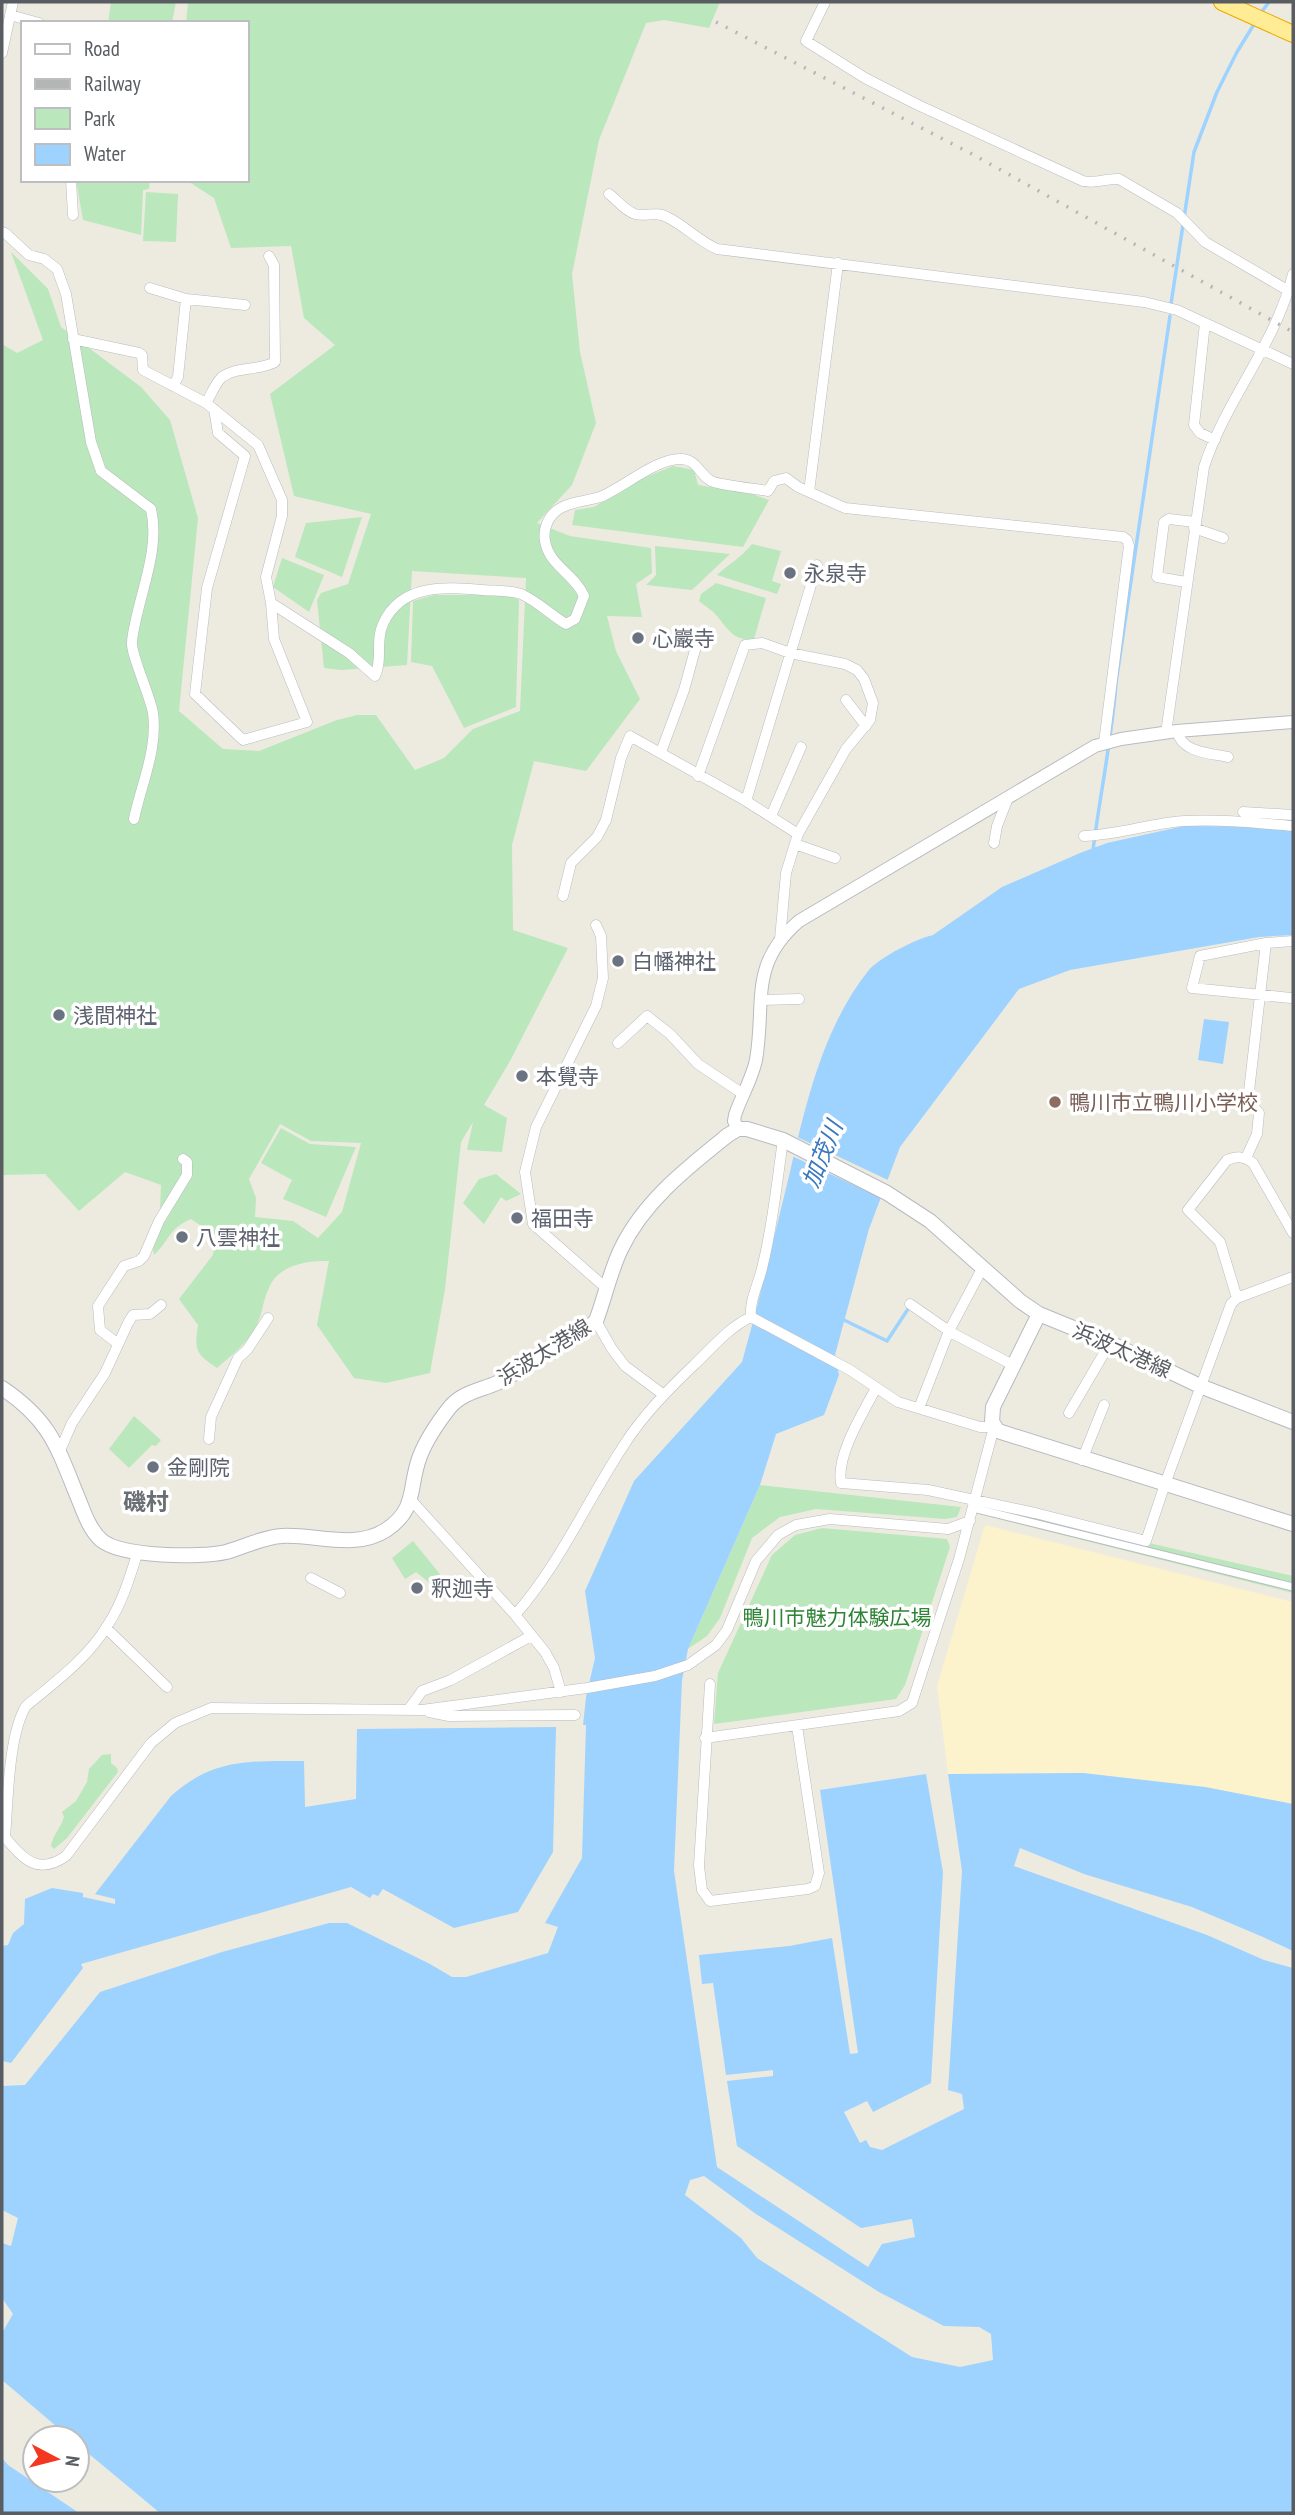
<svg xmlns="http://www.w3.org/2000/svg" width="1295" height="2515" viewBox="0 0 1295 2515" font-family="'PT Sans Narrow','Noto Sans JP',sans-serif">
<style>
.green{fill:#bae7bc;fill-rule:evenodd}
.sand{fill:#fcf2cc}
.water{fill:#9ed2ff}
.pier{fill:#edebe0}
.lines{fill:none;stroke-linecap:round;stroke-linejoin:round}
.stream{stroke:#9ed2ff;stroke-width:3.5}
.pedestrian-casing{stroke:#b8bbc0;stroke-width:9}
.minor-casing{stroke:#b8bbc0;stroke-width:11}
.tertiary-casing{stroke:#b8bbc0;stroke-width:14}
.secondary-casing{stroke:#b6bac0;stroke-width:16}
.trunk-casing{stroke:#edaa00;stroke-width:18}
.pedestrian{stroke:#fff;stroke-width:7}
.minor{stroke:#fff;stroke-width:10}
.tertiary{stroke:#fff;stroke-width:12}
.secondary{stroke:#fff;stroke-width:14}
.trunk{stroke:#ffec94;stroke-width:16}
.rail{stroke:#b4b5b5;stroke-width:3.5;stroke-dasharray:2 9;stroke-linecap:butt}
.worship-dot{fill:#6b7280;stroke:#fff;stroke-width:2.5}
.education-dot{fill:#8d6e63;stroke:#fff;stroke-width:2.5}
.labels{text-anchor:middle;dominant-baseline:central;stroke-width:7;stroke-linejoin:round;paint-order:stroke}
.worship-label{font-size:21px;fill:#5b616d;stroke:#fff;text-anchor:start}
.education-label{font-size:21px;fill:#785e54;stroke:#fff;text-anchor:start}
.street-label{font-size:21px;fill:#595d62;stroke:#fff}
.park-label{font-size:21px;fill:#2e8435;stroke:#fff}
.water-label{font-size:23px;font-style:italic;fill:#3877c0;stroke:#fff}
.neighbourhood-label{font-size:23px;font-weight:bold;fill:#6a6f74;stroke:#fff}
</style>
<rect width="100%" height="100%" fill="#edebe0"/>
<!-- green -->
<path class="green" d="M111 2H176L172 23H108Z
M188 2H720L709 28 664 20 646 23 599 140 572 274 580 352 596 423 572 485 537 523 570 536 651 548 652 573 636 584 642 617 607 616 616 651 640 699 586 771 534 761 512 845 513 930 568 948 510 1061 484 1105 507 1118 502 1152 467 1150 473 1122 461 1142 445 1289 430 1373 386 1383 354 1378 317 1325 329 1261C307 1260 278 1265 269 1288 263 1299 263 1313 257 1324 248 1343 232 1355 217 1368 196 1354 194 1350 198 1325L179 1299 213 1255 216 1236 191 1219C169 1228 170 1240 154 1255L153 1248 159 1234 161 1185 125 1172 79 1211 45 1174 2 1175V344L17 353 43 340 11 252 48 289 61 327 141 387 170 420 198 518 179 711 223 749 259 751 337 720 357 715H376L415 770 444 758 473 729 520 711 526 578 412 571 407 665 341 670 324 668 317 600 321 593 348 584 371 514 294 496 270 394 335 345 304 318 291 246 231 248 214 198 186 180H247V23H186ZM280 1124 311 1141 361 1143 342 1212 318 1238 293 1221 255 1217 256 1198 249 1179Z
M76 180H150L149 189 143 190 141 235 83 220Z
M146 192 178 194 176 242 143 241Z
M673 466 694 470 698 485 752 494 769 500 743 547 572 525 575 510 594 507 641 479Z
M362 517 342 577 295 557 306 523Z
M752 544 781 551 772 581 781 584 777 594 717 575C729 564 742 557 752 544Z
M655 546 730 554 692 590 646 585 656 575Z
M282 558 324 575 309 612 273 587Z
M716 583 766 598 754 639C733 641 729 630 717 616 712 610 705 606 699 601L701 594Z
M434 595H508L519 600 516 707 464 728 432 666 411 662 413 601Z
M281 1128 310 1144 356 1147 326 1217 283 1199 292 1180 261 1163Z
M496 1174 521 1194 506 1201 501 1197 484 1224 463 1203 479 1179Z
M134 1416 161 1440 156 1446 152 1445 129 1468 109 1449Z
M760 1485 961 1507 957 1517 945 1519 816 1509 780 1517 752 1538 720 1618 707 1636 688 1649Z
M983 1505 1293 1576V1593L979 1514Z
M822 1528 947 1539 950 1547 905 1685 896 1699 714 1724 718 1673 772 1555 795 1535Z
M413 1541 444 1579 439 1587 431 1584 416 1572 405 1579 392 1558Z
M111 1754V1763L117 1768 118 1772 67 1838 54 1849 51 1846C53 1834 61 1828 64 1817L62 1812 76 1801 87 1782 89 1769 102 1755Z"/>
<!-- sand -->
<path class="sand" d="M985 1525 1293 1602V1804L1205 1787 1083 1773 948 1774 937 1686Z"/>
<!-- water -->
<path class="water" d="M1184 826 1293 827V935L1259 937 1070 970 1019 989 900 1147 869 1229 835 1355 839 1375 824 1415 776 1434 760 1485 688 1649 682 1680 674 1871 717 2167 868 2267 882 2244 915 2237 912 2219 861 2228 737 2146 727 2081 773 2076V2070L726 2075 713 1983 702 1984 699 1955 789 1946 832 1938 850 2054 858 2053 820 1790 926 1774 943 1872 931 2083 873 2112 867 2101 844 2112 860 2143 866 2140 870 2147 882 2150 964 2109 962 2094 948 2090 962 1871 948 1774 1083 1773 1205 1787 1293 1804V2513H160L77 2444V2438H70L2 2380V2333L13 2314 2 2298V2243L11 2246 18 2218 2 2210V2086L25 2085 100 1992 222 1952 329 1923H347L430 1964 452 1977H466L548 1953 558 1927 545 1923 582 1858 586 1725H583L586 1697 595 1658 585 1591 634 1481 742 1362 757 1307C768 1262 779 1217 790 1172 806 1103 823 1028 868 971 880 957 916 939 933 935L1002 887 1080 853 1107 843Z
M1204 1019 1229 1022 1223 1064 1198 1060Z
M556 1727 553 1852 518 1912 454 1928 383 1889 378 1896 373 1894 370 1898 351 1887 81 1964 83 1968 11 2063 2 2061V1946L8 1945 13 1933 24 1924 25 1899 52 1888 83 1893V1897L115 1904V1899L95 1894 171 1796C213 1758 251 1761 304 1761L305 1807 356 1799 357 1729Z
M2 2458 8 2465 79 2513H2Z"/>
<!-- pier -->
<path class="pier" d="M795 1136 890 1181 881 1198 790 1155Z
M1020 1848 1084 1874 1192 1907 1263 1937 1293 1951V1968L1264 1960 1207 1935 1014 1866Z
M704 2176 756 2214 879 2292 944 2326 979 2327 991 2334 993 2360 960 2367 912 2357 757 2258 741 2238 685 2195 690 2180Z"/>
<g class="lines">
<!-- stream -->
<path class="stream" d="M1260 14 1269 2
M1171 304 1194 152 1217 92 1237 52 1256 21
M1093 850C1100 794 1112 739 1116 683L1170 316
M844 1320 887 1341 908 1309"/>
<defs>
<path id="pedestrian" d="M973 1508 1293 1587"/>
<path id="minor" d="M825 2 806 41 865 78 918 105 1083 181C1096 184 1107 178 1119 179L1177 213 1205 242 1289 291
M10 15 39 23
M2 53 13 2
M71 180 73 215
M609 194C617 200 625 211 635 214 646 217 656 211 667 217 685 226 699 241 717 249L1144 302 1177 310 1293 364
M2 232 5 233 29 255 44 259 57 269 66 294 91 442 101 471 151 509C161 552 137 598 132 641 130 653 150 695 153 713 158 749 141 785 134 819
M150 288 186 299
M1205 323 1194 425 1200 433 1215 440
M73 339 139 353 142 355 143 370 206 403 258 445 282 500V516L266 577 271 603 349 653 375 676C383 659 375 641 383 624 401 583 446 587 483 590 494 591 510 590 521 594 537 601 551 615 566 624L575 619 584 596C575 574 549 566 545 541 543 531 547 519 555 512 566 502 587 501 600 497 621 489 658 457 682 459 697 460 699 474 711 481 719 485 757 489 768 491L774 481 786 478 798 487 845 508 1123 537 1127 540 1129 546 1104 743
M173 386 178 377 186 299 245 305
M206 403C211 395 215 384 221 378 235 366 260 371 275 362L274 265 269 256
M214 409 218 433 245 456 207 588 195 694 243 740 307 722 274 639 271 603
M809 492 838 263
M1194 528 1223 538
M1186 582 1157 577 1164 522 1169 519 1195 522
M846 700 866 726
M1177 731C1182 753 1209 753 1228 757
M1166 733 1204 467C1226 399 1275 346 1293 274
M661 752 684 690 695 650
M698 776 745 645 762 643 790 653 845 664 857 670 864 679 873 703 870 720 846 749 798 834 786 873 780 939
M746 801 817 565
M1243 812 1293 815
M771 816 801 747
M1084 836C1118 835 1151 823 1185 821 1221 819 1258 823 1293 826
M994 843 997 826 1008 798
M795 844 835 858
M563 896 571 863 597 837 606 820 621 758 630 736 746 801 798 834
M596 925 601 936 603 978 596 1006 536 1127 525 1172 533 1224 606 1288
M1291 998 1192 988 1200 956 1266 943 1293 941
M761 1000 799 999
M618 1043 647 1016 670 1034 698 1064 743 1094
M1246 1158 1257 1134 1259 1113 1248 1100 1266 943
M1237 1298 1220 1242 1188 1210 1227 1160C1237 1156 1244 1156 1253 1163L1293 1233
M910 1304 952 1333 1013 1365
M751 1317C749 1300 760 1281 763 1264 773 1224 777 1181 783 1140
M596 1321 612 1349 625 1366 664 1395
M117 1343 100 1330 98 1306 124 1266 139 1261 144 1256 159 1221 187 1175V1162L183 1159
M876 1388C863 1413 836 1455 841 1483L928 1490 1035 1513 1146 1541 1165 1484 1231 1304 1237 1298 1293 1277
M919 1408 949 1331 983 1267
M1069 1413 1110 1343
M209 1439 211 1417 238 1358 247 1350 268 1318
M59 1453 72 1423 105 1373 128 1323 133 1315 150 1314 161 1305
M1082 1460 1104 1405
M411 1500 516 1616 545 1652 554 1668 561 1692
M311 1578 340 1593
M515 1615C560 1564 587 1501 624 1445 643 1415 669 1389 694 1365 712 1348 729 1327 751 1317L850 1370 898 1402 980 1427H994L959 1559 912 1703 899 1711 705 1738
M106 1628 167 1687
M710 1684 699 1866 702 1890 710 1901 808 1889 815 1886 819 1873 797 1726
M409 1709 422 1691 451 1680 531 1636
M429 1712 449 1716 575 1715
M2 1834C22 1857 36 1877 66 1856L151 1743 175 1723 211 1708 422 1710 587 1688 655 1676 688 1665 716 1645 727 1630 756 1561 778 1535 796 1525 830 1519 948 1529 970 1521
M5 1838C8 1802 8 1736 26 1706 54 1683 88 1658 107 1626 122 1604 130 1577 138 1551"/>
<path id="tertiary" d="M738 1129 734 1121 735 1115C741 1097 752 1079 756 1060 766 1002 748 965 799 921L1095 746 1121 739 1177 731 1293 722"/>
<path id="secondary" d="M1039 1314 993 1407 992 1422 998 1431 1293 1524
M2 1388C48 1419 56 1443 76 1493 83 1509 88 1528 101 1540 121 1557 201 1558 226 1552 244 1547 263 1537 282 1536 316 1534 355 1550 386 1530 418 1509 408 1487 420 1456 427 1438 439 1421 450 1407 463 1392 481 1390 497 1383 515 1375 530 1361 546 1351 562 1340 581 1334 596 1321 605 1297 610 1272 621 1249 644 1201 687 1168 728 1135L738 1129H747L783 1140 887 1193 930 1221 1020 1301 1039 1314 1110 1343 1200 1386 1293 1422"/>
<path id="trunk" d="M1222 2 1293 34"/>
</defs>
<!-- pedestrian casing -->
<use href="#pedestrian" class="pedestrian-casing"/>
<!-- minor casing -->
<use href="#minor" class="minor-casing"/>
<!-- tertiary casing -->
<use href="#tertiary" class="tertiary-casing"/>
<!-- secondary casing -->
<use href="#secondary" class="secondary-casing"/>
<!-- trunk casing -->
<use href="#trunk" class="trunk-casing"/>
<!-- pedestrian -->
<use href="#pedestrian" class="pedestrian"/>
<!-- minor -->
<use href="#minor" class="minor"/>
<!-- tertiary -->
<use href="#tertiary" class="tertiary"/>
<!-- secondary -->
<use href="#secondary" class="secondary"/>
<!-- trunk -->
<use href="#trunk" class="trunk"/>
<!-- rail -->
<path class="rail" d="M716 22 972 154 1293 332"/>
</g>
<!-- markers -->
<g class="worship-dot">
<circle cx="790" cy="573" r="7"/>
<circle cx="638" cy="638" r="7"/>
<circle cx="618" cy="961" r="7"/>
<circle cx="59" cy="1015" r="7"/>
<circle cx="522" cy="1076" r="7"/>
<circle cx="517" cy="1218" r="7"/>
<circle cx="182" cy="1237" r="7"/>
<circle cx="153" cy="1467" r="7"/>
<circle cx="417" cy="1588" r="7"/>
</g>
<circle class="education-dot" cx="1055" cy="1102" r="7"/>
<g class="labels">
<!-- worship labels -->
<g class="worship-label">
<text x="804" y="573">永泉寺</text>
<text x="652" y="638">心巖寺</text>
<text x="632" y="961">白幡神社</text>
<text x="73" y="1015">浅間神社</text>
<text x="536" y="1076">本覺寺</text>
<text x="531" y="1218">福田寺</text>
<text x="196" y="1237">八雲神社</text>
<text x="167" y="1467">金剛院</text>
<text x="431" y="1588">釈迦寺</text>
</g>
<!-- education labels -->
<g class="education-label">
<text x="1069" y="1102">鴨川市立鴨川小学校</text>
</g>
<!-- street labels -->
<g class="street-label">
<text transform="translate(1122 1350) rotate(24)">浜波太港線</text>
<text transform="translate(544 1352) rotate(-32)">浜波太港線</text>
</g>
<!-- park labels -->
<g class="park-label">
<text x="837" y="1617">鴨川市魅力体験広場</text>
</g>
<!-- water labels -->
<g class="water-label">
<text transform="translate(822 1154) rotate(-68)">加茂川</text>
</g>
<!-- neighbourhood labels -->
<g class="neighbourhood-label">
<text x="146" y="1501">磯村</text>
</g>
</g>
<!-- border -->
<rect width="1295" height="2515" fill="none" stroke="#595d62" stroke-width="7"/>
<!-- legend -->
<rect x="21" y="21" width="228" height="161" fill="#ffffff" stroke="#bdbec0" stroke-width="2"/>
<rect x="35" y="44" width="35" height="10" fill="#ffffff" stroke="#bdbec0" stroke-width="2"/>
<text x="84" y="56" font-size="21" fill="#595d62">Road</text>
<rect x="35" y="79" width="35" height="10" fill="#b4b5b5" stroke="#bdbec0" stroke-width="2"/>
<text x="84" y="91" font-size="21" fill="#595d62">Railway</text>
<rect x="35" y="108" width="35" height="21" fill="#bae7bc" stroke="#bdbec0" stroke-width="2"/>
<text x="84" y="126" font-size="21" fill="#595d62">Park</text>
<rect x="35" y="144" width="35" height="21" fill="#9ed2ff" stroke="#bdbec0" stroke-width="2"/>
<text x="84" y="161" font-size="21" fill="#595d62">Water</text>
<!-- north arrow -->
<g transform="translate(56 2459) rotate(97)"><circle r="33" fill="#ffffff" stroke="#bdbec0" stroke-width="2"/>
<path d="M0-5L12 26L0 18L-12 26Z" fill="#f43720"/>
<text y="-10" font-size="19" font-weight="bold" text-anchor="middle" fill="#595d62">N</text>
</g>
</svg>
